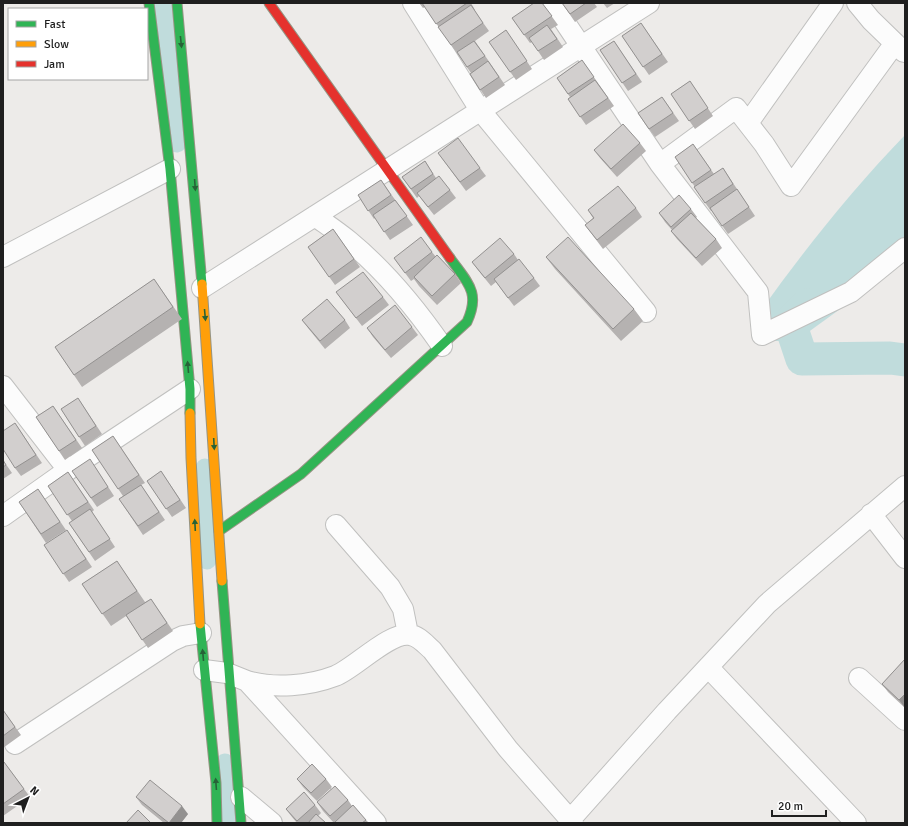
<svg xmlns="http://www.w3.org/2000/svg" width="908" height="826" viewBox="0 0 908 826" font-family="Signika,sans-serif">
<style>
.water{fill:#c0dcdc}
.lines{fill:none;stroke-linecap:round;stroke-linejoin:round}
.canal{stroke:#c0dcdc;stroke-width:19}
.river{stroke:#c0dcdc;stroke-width:33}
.street-casing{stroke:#c0c0bf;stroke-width:22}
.fast-casing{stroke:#969483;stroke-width:11}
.slow-casing{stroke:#969483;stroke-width:11}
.jam-casing{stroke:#969483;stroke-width:11}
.street{stroke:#fcfcfc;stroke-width:20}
.fast{stroke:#30b455;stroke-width:9}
.slow{stroke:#ff9f0a;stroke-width:9}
.jam{stroke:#e5322d;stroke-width:9}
.wall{fill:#b5b2b1}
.shaded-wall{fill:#939190}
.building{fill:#d2cfce;stroke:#939190}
.oneway{fill:#276237}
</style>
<rect width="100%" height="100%" fill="#edebe9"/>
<!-- water -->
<path class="water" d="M905 135V262L796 341H770L750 326C797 259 848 194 905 135Z"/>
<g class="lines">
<!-- canal -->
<path class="canal" d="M162 3 177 143
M205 468 207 560
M225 763 230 823"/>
<!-- river -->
<path class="river" d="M808 305 790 323 802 359 890 358 905 360"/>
<defs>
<path id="street" d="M413 3 480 110 646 312
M552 3 660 164 758 292 762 335 851 292 905 248
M857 3 871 20 904 52
M748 123 833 3
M660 164 736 108 764 144 791 186 895 43
M315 216C326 224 338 232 349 241 383 269 417 310 442 346
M3 257 170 169
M202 288 649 3
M3 386 68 470
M871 514 905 558
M3 516 68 470 190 389
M336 525 390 587 403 609 408 634
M708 667 856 823
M204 670 227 673 247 681 376 823
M859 678 905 720
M247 681C274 689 309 686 335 676 354 669 390 631 410 635 419 636 425 644 432 650L508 749 573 823
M15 744 172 641 183 636 201 633
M241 797 272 823
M570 820 667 711 767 604 905 486"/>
<path id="fast" d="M149 3 170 169 190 389V413
M177 3 202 284
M219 531 301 474 467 322C481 292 467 282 450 258
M222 581 241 823
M200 624 216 783 217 823"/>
<path id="slow" d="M202 284 222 581
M190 413 191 458 200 624"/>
<path id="jam" d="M269 3 450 258"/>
</defs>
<!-- street casing -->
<use href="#street" class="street-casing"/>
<!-- fast casing -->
<use href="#fast" class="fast-casing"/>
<!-- slow casing -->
<use href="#slow" class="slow-casing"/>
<!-- jam casing -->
<use href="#jam" class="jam-casing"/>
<!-- street -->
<use href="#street" class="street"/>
<!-- fast -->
<use href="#fast" class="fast"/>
<!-- slow -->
<use href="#slow" class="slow"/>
<!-- jam -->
<use href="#jam" class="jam"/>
</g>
<!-- wall -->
<path class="wall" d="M419 3H471L475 10H474L489 31 475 41 505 85 486 98 470 74 471 73 457 53 451 45 425 7 423 8Z
M542 3 558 25 551 29 563 47 544 60 532 42 530 43 512 18Z
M562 3H594L597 7 575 22Z
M603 3H615L607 8Z
M641 23 668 62 649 75 622 36Z
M506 30 532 69 516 80 489 42Z
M614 41 642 82 628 91 600 50Z
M582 60 614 106 586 125 568 99 570 97 557 78Z
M690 81 713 116 695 129 671 94Z
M662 97 679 121 655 137 638 113Z
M640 143 646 151 617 177 600 158 594 150Z
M693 144 714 174 723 168 755 216 728 234 712 211H711L694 187H695L675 157Z
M438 153 480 168 486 176 466 191Z
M425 161 436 178 450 190 456 198 434 215 419 196 417 198 402 177Z
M381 180 413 225 390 240 375 218 374 219 358 195Z
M636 208 642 217 603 249 585 225 593 218 588 210Z
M691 209 697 217 696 218 716 239 722 248 702 266 677 239 671 231 672 230 665 222 659 213Z
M333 229 360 267 335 285 308 247Z
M432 252 436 257 455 274 461 283 437 305 419 286 414 279 411 281 394 258Z
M514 254 518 260 534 278 540 286 514 306 496 282 491 286 478 270 472 262Z
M546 257 634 309 643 321 621 341 555 269Z
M154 279 182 319 82 387 55 347Z
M336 292 383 297 389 305 362 326Z
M302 320H345L350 328 325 349 308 328Z
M412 327 418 335 391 358 373 337 367 328Z
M78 398 102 434 85 446 61 409Z
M53 406 82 448 65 460 36 417Z
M15 423 42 463 21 476 15 468Z
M113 436 145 483 141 485 165 520 143 535 119 499 123 496 92 450Z
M3 460 12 473 3 479Z
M96 468 114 496 97 507 72 471Z
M161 471 186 508 172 517 147 481Z
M68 472 94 510 92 512 115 547 95 561 69 523 72 521 48 486Z
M38 489 66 530 46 543 19 502Z
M67 530 92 567 69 582 44 545Z
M117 561 145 602 151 599 173 631 148 648 126 616 111 626 82 584Z
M905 659V708L888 692 882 684Z
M3 710 21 735 3 748Z
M4 762 30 797 3 816V763Z
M297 779H326L332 787 317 801 303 787Z
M136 797 188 814 181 823H164L142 805Z
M348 800 352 806 369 823H334L323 811 317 802Z
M315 805 321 813 318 816 326 823H297L292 817 286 809Z"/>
<!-- shaded-wall -->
<path class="shaded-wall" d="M905 694V704L903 702 905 705V708L899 700Z
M182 806 188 814 181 823H169Z"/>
<!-- building -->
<path class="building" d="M422 3H467L436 24Z
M534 3H542L552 16 524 35 512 18Z
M562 3H586L570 14Z
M471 5 483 23 451 45 438 27Z
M641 23 662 54 643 67 622 36Z
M547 25 557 39 538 51 529 38Z
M506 30 527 61 510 72 489 42Z
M474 41 485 56 467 67 457 52Z
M614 41 636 74 622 83 600 50Z
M582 60 594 77 568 94 557 78Z
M488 61 499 77 480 90 470 74Z
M595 80 608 98 580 117 568 99Z
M690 81 708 108 689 121 671 94Z
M662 97 673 113 649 129 638 113Z
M623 124 640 143 611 169 594 150Z
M458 138 480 168 460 182 438 153Z
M693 144 711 170 692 183 675 157Z
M425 161 433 174 411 189 402 177Z
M723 168 733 184 705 203 694 187Z
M439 176 450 190 428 207 417 193Z
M381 180 391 195 368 211 358 195Z
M618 186 636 208 597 240 585 225 594 218 588 210Z
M737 189 749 207 722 226 710 208Z
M679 195 691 209 671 227 659 213Z
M395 200 407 216 384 232 373 215Z
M691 213 716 239 696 258 671 231Z
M333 229 354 259 329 277 308 247Z
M421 237 432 252 405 273 394 258Z
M568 237 634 309 613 329 546 257Z
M500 238 514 254 485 278 472 262Z
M437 255 455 274 432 296 414 277Z
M519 259 534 278 508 298 494 279Z
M363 272 383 297 356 318 336 292Z
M154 279 173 307 74 375 55 347Z
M327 299 345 320 320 341 302 320Z
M395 305 412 327 385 350 367 328Z
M78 398 96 426 79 437 61 409Z
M53 406 76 440 59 451 36 417Z
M15 423 36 455 15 468 3 449V431Z
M113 436 139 475 118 489 92 450Z
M90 459 108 487 91 498 72 471Z
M3 460 6 465 3 467Z
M161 471 180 500 166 509 147 481Z
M68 472 88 502 67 515 48 486Z
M141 485 159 512 138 526 119 499Z
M38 489 60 522 41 534 19 502Z
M90 509 110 539 89 552 69 523Z
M67 530 86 559 63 574 44 545Z
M117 561 137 591 102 614 82 584Z
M151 599 167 623 142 640 126 615Z
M905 659V694L899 700 882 684Z
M3 710 15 727 3 736Z
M4 762 24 789 3 804V763Z
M312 764 326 779 311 793 297 779Z
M150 780 182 806 169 823 136 797Z
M335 786 348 800 330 816 317 802Z
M304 792 315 805 297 821 286 809Z
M353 805 366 820 362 823H334Z
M138 810 151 823H126Z
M316 814 326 823H308Z"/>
<!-- one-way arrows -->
<defs><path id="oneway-solid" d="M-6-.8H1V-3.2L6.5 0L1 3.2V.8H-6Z"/></defs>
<g class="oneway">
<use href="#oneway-solid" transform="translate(181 42) rotate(84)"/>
<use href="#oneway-solid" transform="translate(195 185) rotate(86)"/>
<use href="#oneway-solid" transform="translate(205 315) rotate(85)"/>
<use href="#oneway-solid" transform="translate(188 367) rotate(-95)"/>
<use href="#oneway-solid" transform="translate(214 444) rotate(87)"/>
<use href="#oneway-solid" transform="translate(195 525) rotate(-93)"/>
<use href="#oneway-solid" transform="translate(203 655) rotate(-95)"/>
<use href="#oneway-solid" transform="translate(216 784) rotate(-94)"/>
</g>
<!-- border -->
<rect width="908" height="826" fill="none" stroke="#1f1f1f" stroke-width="8"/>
<!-- legend -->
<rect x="8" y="8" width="140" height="72" fill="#ffffff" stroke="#a5a5a5"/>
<rect x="16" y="21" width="20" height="6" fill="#30b455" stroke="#a5a5a5"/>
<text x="44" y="28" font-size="12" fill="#1f1f1f">Fast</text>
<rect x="16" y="41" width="20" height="6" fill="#ff9f0a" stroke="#a5a5a5"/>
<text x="44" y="48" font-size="12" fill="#1f1f1f">Slow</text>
<rect x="16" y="61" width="20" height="6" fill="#e5322d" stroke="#a5a5a5"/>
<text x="44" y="68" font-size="12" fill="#1f1f1f">Jam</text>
<!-- north arrow -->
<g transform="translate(28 798) rotate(42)" stroke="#ffffff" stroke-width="3" paint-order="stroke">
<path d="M0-3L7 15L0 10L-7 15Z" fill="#1f1f1f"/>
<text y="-6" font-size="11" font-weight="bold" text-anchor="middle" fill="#1f1f1f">N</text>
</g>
<!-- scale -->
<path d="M772 810v6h54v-6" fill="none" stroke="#1f1f1f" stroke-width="2"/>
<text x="778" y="810" font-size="12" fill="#1f1f1f" stroke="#ffffff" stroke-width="3" paint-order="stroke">20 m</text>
</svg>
